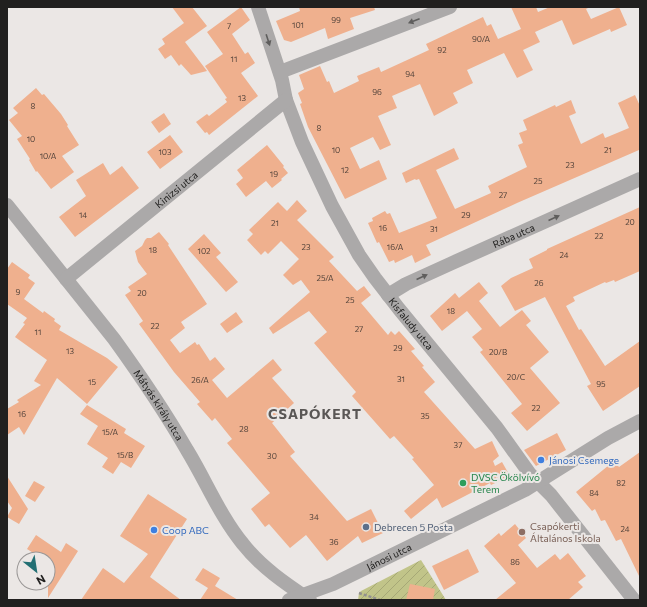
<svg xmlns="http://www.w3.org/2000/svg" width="647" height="607" viewBox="0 0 647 607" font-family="Commissioner,sans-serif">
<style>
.garden{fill:url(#garden-furrows)}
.building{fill:#efb08e}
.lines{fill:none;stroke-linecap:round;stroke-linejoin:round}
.path{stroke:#92908e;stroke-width:2.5;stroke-dasharray:3 2;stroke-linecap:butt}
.street{stroke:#aba9a9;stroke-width:14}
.oneway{fill:#5f5e5d}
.shop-dot{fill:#3f7fe0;stroke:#ebe7e5;stroke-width:1.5}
.leisure-dot{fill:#2e9e5b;stroke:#ebe7e5;stroke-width:1.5}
.service-dot{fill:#5c6f8a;stroke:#ebe7e5;stroke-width:1.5}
.education-dot{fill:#8d6e63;stroke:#ebe7e5;stroke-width:1.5}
.labels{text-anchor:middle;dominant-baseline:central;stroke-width:4;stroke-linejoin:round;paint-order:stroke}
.number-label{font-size:8px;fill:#54443b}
.street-label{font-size:10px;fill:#21201f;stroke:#ebe7e5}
.shop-label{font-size:10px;fill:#366cbe;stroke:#ebe7e5;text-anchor:start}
.leisure-label{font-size:10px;fill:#27864d;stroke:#ebe7e5;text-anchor:start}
.education-label{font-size:10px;fill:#785e54;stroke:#ebe7e5;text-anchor:start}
.service-label{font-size:10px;fill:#4e5e75;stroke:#ebe7e5;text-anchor:start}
.district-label{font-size:14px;font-weight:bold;letter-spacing:1px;fill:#5a5755;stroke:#ebe7e5}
</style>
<defs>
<pattern id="garden-furrows" width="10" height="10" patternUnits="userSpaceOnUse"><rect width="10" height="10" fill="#c1c489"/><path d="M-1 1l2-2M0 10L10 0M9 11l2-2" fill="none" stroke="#a6a876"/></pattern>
</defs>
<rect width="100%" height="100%" fill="#ebe7e5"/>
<!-- garden -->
<path class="garden" d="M421 560 446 600H358L359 593 361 591Z"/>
<!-- building -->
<path class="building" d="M172 7H192L207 26 185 42 207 71 191 75 181 64 179 66 171 55 165 59 158 49 165 44 162 39 184 23Z
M241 7 250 20 232 34 245 54 248 52 255 63 241 73 258 96 209 135 207 132 205 133 196 122 207 114 209 116 227 102 225 99 227 98 205 66 223 54 207 32Z
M299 7H374L375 10 350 18 354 29 328 39 325 28 291 42 284 40 276 21 300 11Z
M511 7H536L538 12 550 7H590L586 9 591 19 619 7 627 25 611 32 610 29 573 45 562 20 535 32 540 42 523 50 533 70 517 78 504 53 467 70 473 83 453 93 458 103 434 116 420 84 392 96 397 108 378 116 391 145 380 150 373 137 350 148 360 169 379 160 387 179 345 199 308 127 300 104 302 103 298 93 304 89 299 75 320 66 327 82 329 81 334 93 359 81 357 76 379 67 381 72 429 50 426 44 483 17 487 26 491 24 498 39 521 29Z
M36 88 42 95 44 94 61 114 68 125 67 126 79 145 62 156 74 172 51 189 37 171 36 172 29 160 30 159 17 139 22 136 9 120 18 113 13 108Z
M635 95 640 106V152L639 150 517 203 426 245 431 255 415 263 412 255 395 263 394 260 389 262 379 242 377 243 368 223 373 221 372 218 385 211 387 214 390 213 399 233 437 218 419 179 416 180 415 179 406 183 402 173 454 148 459 159 436 170 455 209 491 193 488 186 527 167 518 145 523 143 519 133 527 130 523 120 555 105 556 107 571 100 576 113 569 116 581 144 603 133 605 138 629 128 618 103Z
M164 113 171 124 159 133 151 122Z
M170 135 183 152 160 169 147 152Z
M267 145 284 166 283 167 288 173 281 179 282 180 272 188 266 181 246 197 236 184 243 178 237 170Z
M103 163 110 175 122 166 139 188 75 237 59 217 86 196 76 180Z
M297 200 307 211 297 220 334 257 329 261 357 291 364 286 371 295 361 303 388 335 391 331 395 335 399 331 415 349 411 351 424 366 422 367 435 382 424 392 475 449 492 441 499 456 493 461 495 466 502 462 510 476 491 485 490 483 442 508 437 498 411 519 404 511 434 485 412 459 414 458 394 436 390 439 352 396 356 392 314 343 327 332 309 311 273 334 269 328 310 292 301 280 293 285 283 275 299 259 281 241 268 254 265 251 261 255 247 240 253 234 249 230 278 202 287 211Z
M640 207V271L615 282 614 280 606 283 605 282 573 297 575 301 566 306 579 330 581 329 605 366 640 341V386L603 411 587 386 591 384 545 297 515 311 501 286 511 278 533 268 529 259 547 250V249Z
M159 232 169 244 168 245 207 304 181 322 185 328 170 340 180 353 195 342 197 345 199 344 210 361 215 357 225 369 212 380 227 398 273 359 282 370 272 378 294 403 272 423 295 452 290 456 347 521 371 509 383 533 362 543 358 536 327 561 306 535 290 548 269 524 265 527 251 509 270 493 227 443 232 439 215 418 212 421 197 404 200 402 174 372 139 324 143 321 125 295 131 291 128 287 147 274 138 262 135 251 142 246 145 240 147 238H151Z
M204 234 221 253 216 257 238 282 226 292 188 249Z
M12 262 30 275 28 278 35 283 24 299 43 313 44 311 55 319 54 321 61 326 59 330 107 358 118 367 87 404 57 378 24 435 19 427 7 435V409L19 402 17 400 41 385 34 381 47 360 15 337 25 324 23 323 27 318 7 304V269Z
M479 282 488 293 479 301 500 327 522 310 531 321 526 325 549 352 530 368 560 403 527 431 511 413 522 404 480 352 483 350 472 337 482 329 467 311 442 331 430 316 455 293 459 298Z
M236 312 243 322 227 333 220 324Z
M87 405 126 429 124 433 145 446 131 468 121 462 113 474 102 467 108 458 87 444 98 426 80 414Z
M557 433 566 450 536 466 524 450Z
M640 452V578L621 539 616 541 605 520 601 521 595 509 592 511 576 492 614 461 619 467Z
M7 476 28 509 19 524 7 517 12 508 7 501Z
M34 481 45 487 35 502 25 496Z
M148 494 187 519 150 577 181 600H81L103 568 124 583 148 554 120 536Z
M515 524 526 538 518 545 537 568 555 554 560 560 568 553 586 576 578 582 583 587 568 600H495L516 583 484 546 499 533 501 536Z
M36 535 61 552 66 543 78 551 48 598V559H43L27 549Z
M468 549 479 572 444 590 432 566Z
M203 568 220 578 215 586 238 600H200L208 588 195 580Z
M410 584 435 589 433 600H406Z"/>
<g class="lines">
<!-- path -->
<path class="path" d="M359 593 380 600"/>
<!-- street -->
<g class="street">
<path id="s1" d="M258 7 282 80 286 100 302 142 332 206 359 255 375 278 399 309 497 428 530 474 551 495 634 600"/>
<path d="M280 72 450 7"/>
<path id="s2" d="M7 205 114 339C140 375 165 412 187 450 206 481 220 516 243 544 261 567 286 584 310 600"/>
<path id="s3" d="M66 279 286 100"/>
<path id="s4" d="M388 295 406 284 450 264 640 179"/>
<path id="s5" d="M289 600 333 584 525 490 608 438 640 421"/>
</g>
</g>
<!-- one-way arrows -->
<defs><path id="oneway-solid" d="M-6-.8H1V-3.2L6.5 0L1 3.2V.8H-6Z"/></defs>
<g class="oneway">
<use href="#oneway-solid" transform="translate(414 21) rotate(159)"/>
<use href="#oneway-solid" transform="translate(268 40) rotate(72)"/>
<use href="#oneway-solid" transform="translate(554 218) rotate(-24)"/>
<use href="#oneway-solid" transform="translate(422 277) rotate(-25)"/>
</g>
<!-- markers -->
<g class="shop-dot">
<circle cx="541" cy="460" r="4"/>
<circle cx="154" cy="530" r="4"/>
</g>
<circle class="leisure-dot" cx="463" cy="483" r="4"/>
<circle class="service-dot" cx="366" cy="527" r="4"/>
<circle class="education-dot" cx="522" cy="532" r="4"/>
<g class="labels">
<!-- number labels -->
<g class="number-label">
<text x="336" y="20">99</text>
<text x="298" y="25">101</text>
<text x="229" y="26">7</text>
<text x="481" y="39">90/A</text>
<text x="442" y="50">92</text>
<text x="234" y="59">11</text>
<text x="410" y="74">94</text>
<text x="377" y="92">96</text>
<text x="242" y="98">13</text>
<text x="33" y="106">8</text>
<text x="319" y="128">8</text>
<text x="31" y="139">10</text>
<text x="336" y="150">10</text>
<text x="608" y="150">21</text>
<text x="165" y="152">103</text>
<text x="48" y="156">10/A</text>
<text x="570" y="165">23</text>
<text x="345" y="170">12</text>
<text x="274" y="174">19</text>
<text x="538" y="181">25</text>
<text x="503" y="195">27</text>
<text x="83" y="215">14</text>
<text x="466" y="215">29</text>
<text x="630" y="222">20</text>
<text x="275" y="223">21</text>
<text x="383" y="228">16</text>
<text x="434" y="229">31</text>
<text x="599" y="236">22</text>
<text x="306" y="247">23</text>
<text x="395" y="247">16/A</text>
<text x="153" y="250">18</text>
<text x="204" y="251">102</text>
<text x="564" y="255">24</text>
<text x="325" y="278">25/A</text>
<text x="539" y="283">26</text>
<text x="18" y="292">9</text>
<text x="142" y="293">20</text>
<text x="350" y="300">25</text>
<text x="451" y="311">18</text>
<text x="155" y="326">22</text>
<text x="359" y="329">27</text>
<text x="38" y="332">11</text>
<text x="398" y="348">29</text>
<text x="70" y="351">13</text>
<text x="498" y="352">20/B</text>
<text x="516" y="377">20/C</text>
<text x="401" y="379">31</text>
<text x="200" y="380">26/A</text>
<text x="92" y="382">15</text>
<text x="601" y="384">95</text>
<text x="536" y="408">22</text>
<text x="22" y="414">16</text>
<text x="425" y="416">35</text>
<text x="244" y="429">28</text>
<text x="110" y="432">15/A</text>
<text x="458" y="445">37</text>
<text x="125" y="455">15/B</text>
<text x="272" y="456">30</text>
<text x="621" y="483">82</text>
<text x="594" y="493">84</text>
<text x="314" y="517">34</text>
<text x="625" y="529">24</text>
<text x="334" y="542">36</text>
<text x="515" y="562">86</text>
</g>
<!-- street labels -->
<g class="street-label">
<text stroke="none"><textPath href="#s3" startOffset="142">Kinizsi utca</textPath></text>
<text stroke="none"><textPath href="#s4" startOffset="139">Rába utca</textPath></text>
<text stroke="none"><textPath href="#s1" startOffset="355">Kisfaludy utca</textPath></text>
<text stroke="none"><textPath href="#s2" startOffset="251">Mátyás király utca</textPath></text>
<text stroke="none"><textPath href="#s5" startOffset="109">Jánosi utca</textPath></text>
</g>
<!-- shop labels -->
<g class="shop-label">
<text x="549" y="460">Jánosi Csemege</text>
<text x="162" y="530">Coop ABC</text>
</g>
<!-- leisure labels -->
<g class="leisure-label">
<text x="471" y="477">DVSC Ökölvívó<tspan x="471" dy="12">Terem</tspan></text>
</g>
<!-- education labels -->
<g class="education-label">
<text x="530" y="526">Csapókerti<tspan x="530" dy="12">Általános Iskola</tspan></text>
</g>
<!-- service labels -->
<g class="service-label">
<text x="374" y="527">Debrecen 5 Posta</text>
</g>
<!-- district labels -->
<g class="district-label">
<text x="315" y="413">CSAPÓKERT</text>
</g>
</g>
<!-- border -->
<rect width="647" height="607" fill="none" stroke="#21201f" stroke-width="16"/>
<!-- north arrow -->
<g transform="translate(36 571) rotate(150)"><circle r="19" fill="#ebe7e5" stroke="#9a9796"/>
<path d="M0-3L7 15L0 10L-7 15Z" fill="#236f73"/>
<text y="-6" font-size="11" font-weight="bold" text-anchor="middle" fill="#21201f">N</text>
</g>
</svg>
